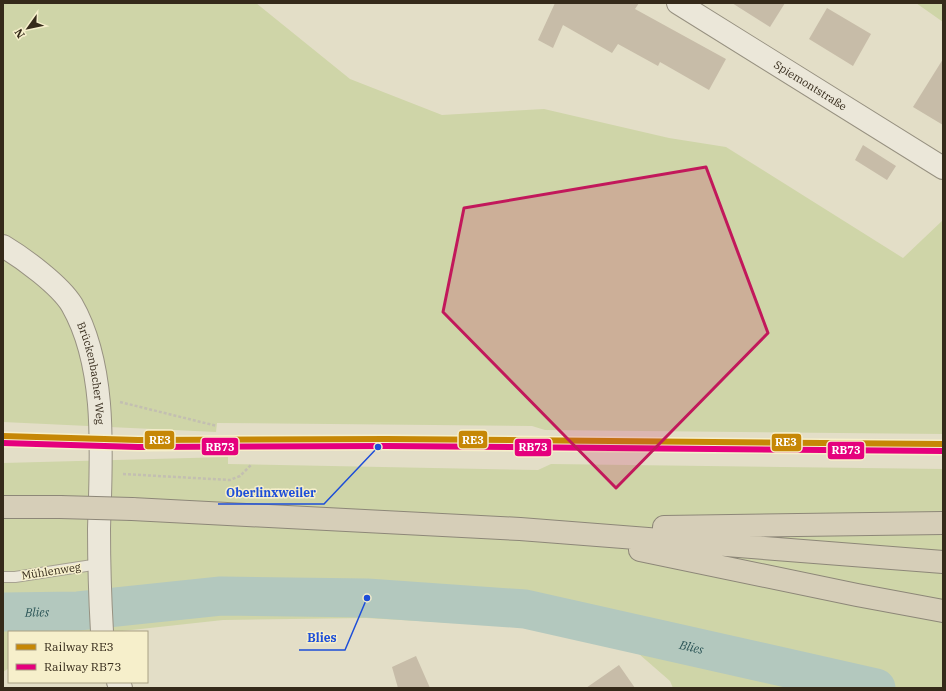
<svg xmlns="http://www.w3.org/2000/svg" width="946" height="691" viewBox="0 0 946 691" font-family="'IBM Plex Serif',serif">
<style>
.green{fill:#cfd5a8}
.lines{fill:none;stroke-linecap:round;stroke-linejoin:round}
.stream{stroke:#b3c8be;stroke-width:6}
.river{stroke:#b3c8be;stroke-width:39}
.building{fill:#c7bca8}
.lane-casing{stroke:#a7a291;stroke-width:12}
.secondary-casing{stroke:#979181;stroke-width:24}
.highway-casing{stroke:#8d8778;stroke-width:24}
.path{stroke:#c3bfb1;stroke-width:2.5;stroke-dasharray:3 2;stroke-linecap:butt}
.lane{stroke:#ebe7d9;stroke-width:10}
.secondary{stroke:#ebe7d9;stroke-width:22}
.highway{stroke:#d6ceb8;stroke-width:22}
.highway-bridge-casing{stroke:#8d8778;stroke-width:24;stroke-linecap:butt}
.highway-bridge{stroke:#d6ceb8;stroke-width:22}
.rail-1-casing{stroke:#f6efcb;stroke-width:9}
.rail-2-casing{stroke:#f6efcb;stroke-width:9}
.rail-1{stroke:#c68706;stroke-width:6}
.rail-2{stroke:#e5007d;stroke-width:6}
.marked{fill:#c2185b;fill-opacity:0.2;stroke:#c2185b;stroke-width:3;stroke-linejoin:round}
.labels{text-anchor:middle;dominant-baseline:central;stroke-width:3;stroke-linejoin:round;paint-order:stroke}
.street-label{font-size:11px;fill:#352a1a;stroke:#f6efcb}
.water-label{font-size:12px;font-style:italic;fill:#295355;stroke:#f6efcb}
.leader{fill:none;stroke:#1d4ed8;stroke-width:1.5}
.callout-dot{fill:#1d4ed8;stroke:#f6efcb;stroke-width:1.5}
.callout-label{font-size:12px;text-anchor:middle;font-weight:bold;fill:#1d4ed8;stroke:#f6efcb;stroke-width:3;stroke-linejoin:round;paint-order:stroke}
.line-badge{stroke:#f6efcb;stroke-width:1.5}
.badge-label{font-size:11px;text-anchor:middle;font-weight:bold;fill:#fff}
</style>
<rect width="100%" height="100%" fill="#e3dec7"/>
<!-- green -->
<path class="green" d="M3 3H256L350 79 442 115 544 109 669 138 726 147 903 258 943 220V434L545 430 532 426 217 423 216 432 3 422Z
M916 3H943V22Z
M228 457V464L538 470 551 464 943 469V688H673L670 681 639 654 525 627 366 618 223 620 113 632H9V668L3 672V463Z"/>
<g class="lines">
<!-- stream -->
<path class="stream" d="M856 688 860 684"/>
<!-- river -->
<path class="river" id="s1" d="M3 612 78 611 221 596 367 598 525 609 876 688"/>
</g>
<!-- building -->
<path class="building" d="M555 3H639L635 9 726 59 709 90 660 62 658 66 618 44 612 53 563 25 553 48 538 40Z
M732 3H785L770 27Z
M827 8 871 34 853 66 809 39Z
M943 59V125L913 107Z
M863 145 896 166 887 180 855 160Z
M416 656 430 688H398L392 667Z
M619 665 635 688H586Z"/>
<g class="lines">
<defs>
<path id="lane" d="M3 577H15L99 564"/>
<g id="secondary">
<path id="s2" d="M678 3 943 168"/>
<path id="s3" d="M3 246C23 258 60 285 72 305 108 368 101 458 99 529 99 563 100 597 102 632"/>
<path d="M118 682 121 688"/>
</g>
<path id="highway" d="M3 507H60
M132 509 520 529 943 562
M664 527 943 523
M640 550 857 595 943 611"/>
</defs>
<!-- lane casing -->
<use href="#lane" class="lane-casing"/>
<!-- secondary casing -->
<use href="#secondary" class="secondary-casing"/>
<!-- highway casing -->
<use href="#highway" class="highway-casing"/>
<!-- path -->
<path class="path" d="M120 402 217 426
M123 474 230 480 240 476 252 464"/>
<!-- lane -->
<use href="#lane" class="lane"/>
<!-- secondary -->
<use href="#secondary" class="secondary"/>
<!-- highway -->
<use href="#highway" class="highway"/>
<defs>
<path id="highway-bridge" d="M60 507 132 509"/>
</defs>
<!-- highway-bridge casing -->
<use href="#highway-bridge" class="highway-bridge-casing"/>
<!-- highway-bridge -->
<use href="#highway-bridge" class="highway-bridge"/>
<defs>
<path id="rail-1" d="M3 436 138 440 386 439 943 444"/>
<path id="rail-2" d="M3 443 138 447 386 446 943 451"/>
</defs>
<!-- rail-1 casing -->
<use href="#rail-1" class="rail-1-casing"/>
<!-- rail-2 casing -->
<use href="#rail-2" class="rail-2-casing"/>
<!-- rail-1 -->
<use href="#rail-1" class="rail-1"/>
<!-- rail-2 -->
<use href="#rail-2" class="rail-2"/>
</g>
<!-- marked area -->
<path class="marked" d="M706 167 768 333 616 488 443 312 464 208Z"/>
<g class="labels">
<!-- street labels -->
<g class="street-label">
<text stroke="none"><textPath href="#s2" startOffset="156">Spiemontstraße</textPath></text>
<text stroke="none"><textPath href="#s3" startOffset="163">Brückenbacher Weg</textPath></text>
<text transform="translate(51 571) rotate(-9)">Mühlenweg</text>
</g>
<!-- water labels -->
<g class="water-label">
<text stroke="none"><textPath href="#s1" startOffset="34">Blies</textPath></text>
<text stroke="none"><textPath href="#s1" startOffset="694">Blies</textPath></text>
</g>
</g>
<!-- callouts -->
<path class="leader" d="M378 447L324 504H218M367 598L345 650H299"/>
<g class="callout-dot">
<circle cx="378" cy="447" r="4"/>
<circle cx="367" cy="598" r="4"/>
</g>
<g class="callout-label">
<text x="271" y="497">Oberlinxweiler</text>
<text x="322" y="642">Blies</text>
</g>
<g class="line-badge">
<rect x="458" y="430" width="30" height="19" rx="4" fill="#c68706"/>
<rect x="144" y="430" width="31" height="20" rx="4" fill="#c68706"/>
<rect x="771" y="433" width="31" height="19" rx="4" fill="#c68706"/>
<rect x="201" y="437" width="38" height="19" rx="4" fill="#e5007d"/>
<rect x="514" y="438" width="38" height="19" rx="4" fill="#e5007d"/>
<rect x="827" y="441" width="38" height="19" rx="4" fill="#e5007d"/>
</g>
<g class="badge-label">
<text x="473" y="444">RE3</text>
<text x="160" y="444">RE3</text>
<text x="786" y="446">RE3</text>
<text x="220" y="451">RB73</text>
<text x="533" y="451">RB73</text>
<text x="846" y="454">RB73</text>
</g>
<!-- border -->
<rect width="946" height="691" fill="none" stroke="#352a1a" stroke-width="8"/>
<!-- legend -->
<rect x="8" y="631" width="140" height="52" fill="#f6efcb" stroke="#a9a084"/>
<rect x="16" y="644" width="20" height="6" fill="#c68706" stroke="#a9a084"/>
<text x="44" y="651" font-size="12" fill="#352a1a">Railway RE3</text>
<rect x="16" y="664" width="20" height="6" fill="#e5007d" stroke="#a9a084"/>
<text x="44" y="671" font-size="12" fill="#352a1a">Railway RB73</text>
<!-- north arrow -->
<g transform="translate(28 28) rotate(237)" stroke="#f6efcb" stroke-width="3" paint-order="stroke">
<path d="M0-3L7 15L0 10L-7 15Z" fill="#352a1a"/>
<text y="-6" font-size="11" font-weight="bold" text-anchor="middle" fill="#352a1a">N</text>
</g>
</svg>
